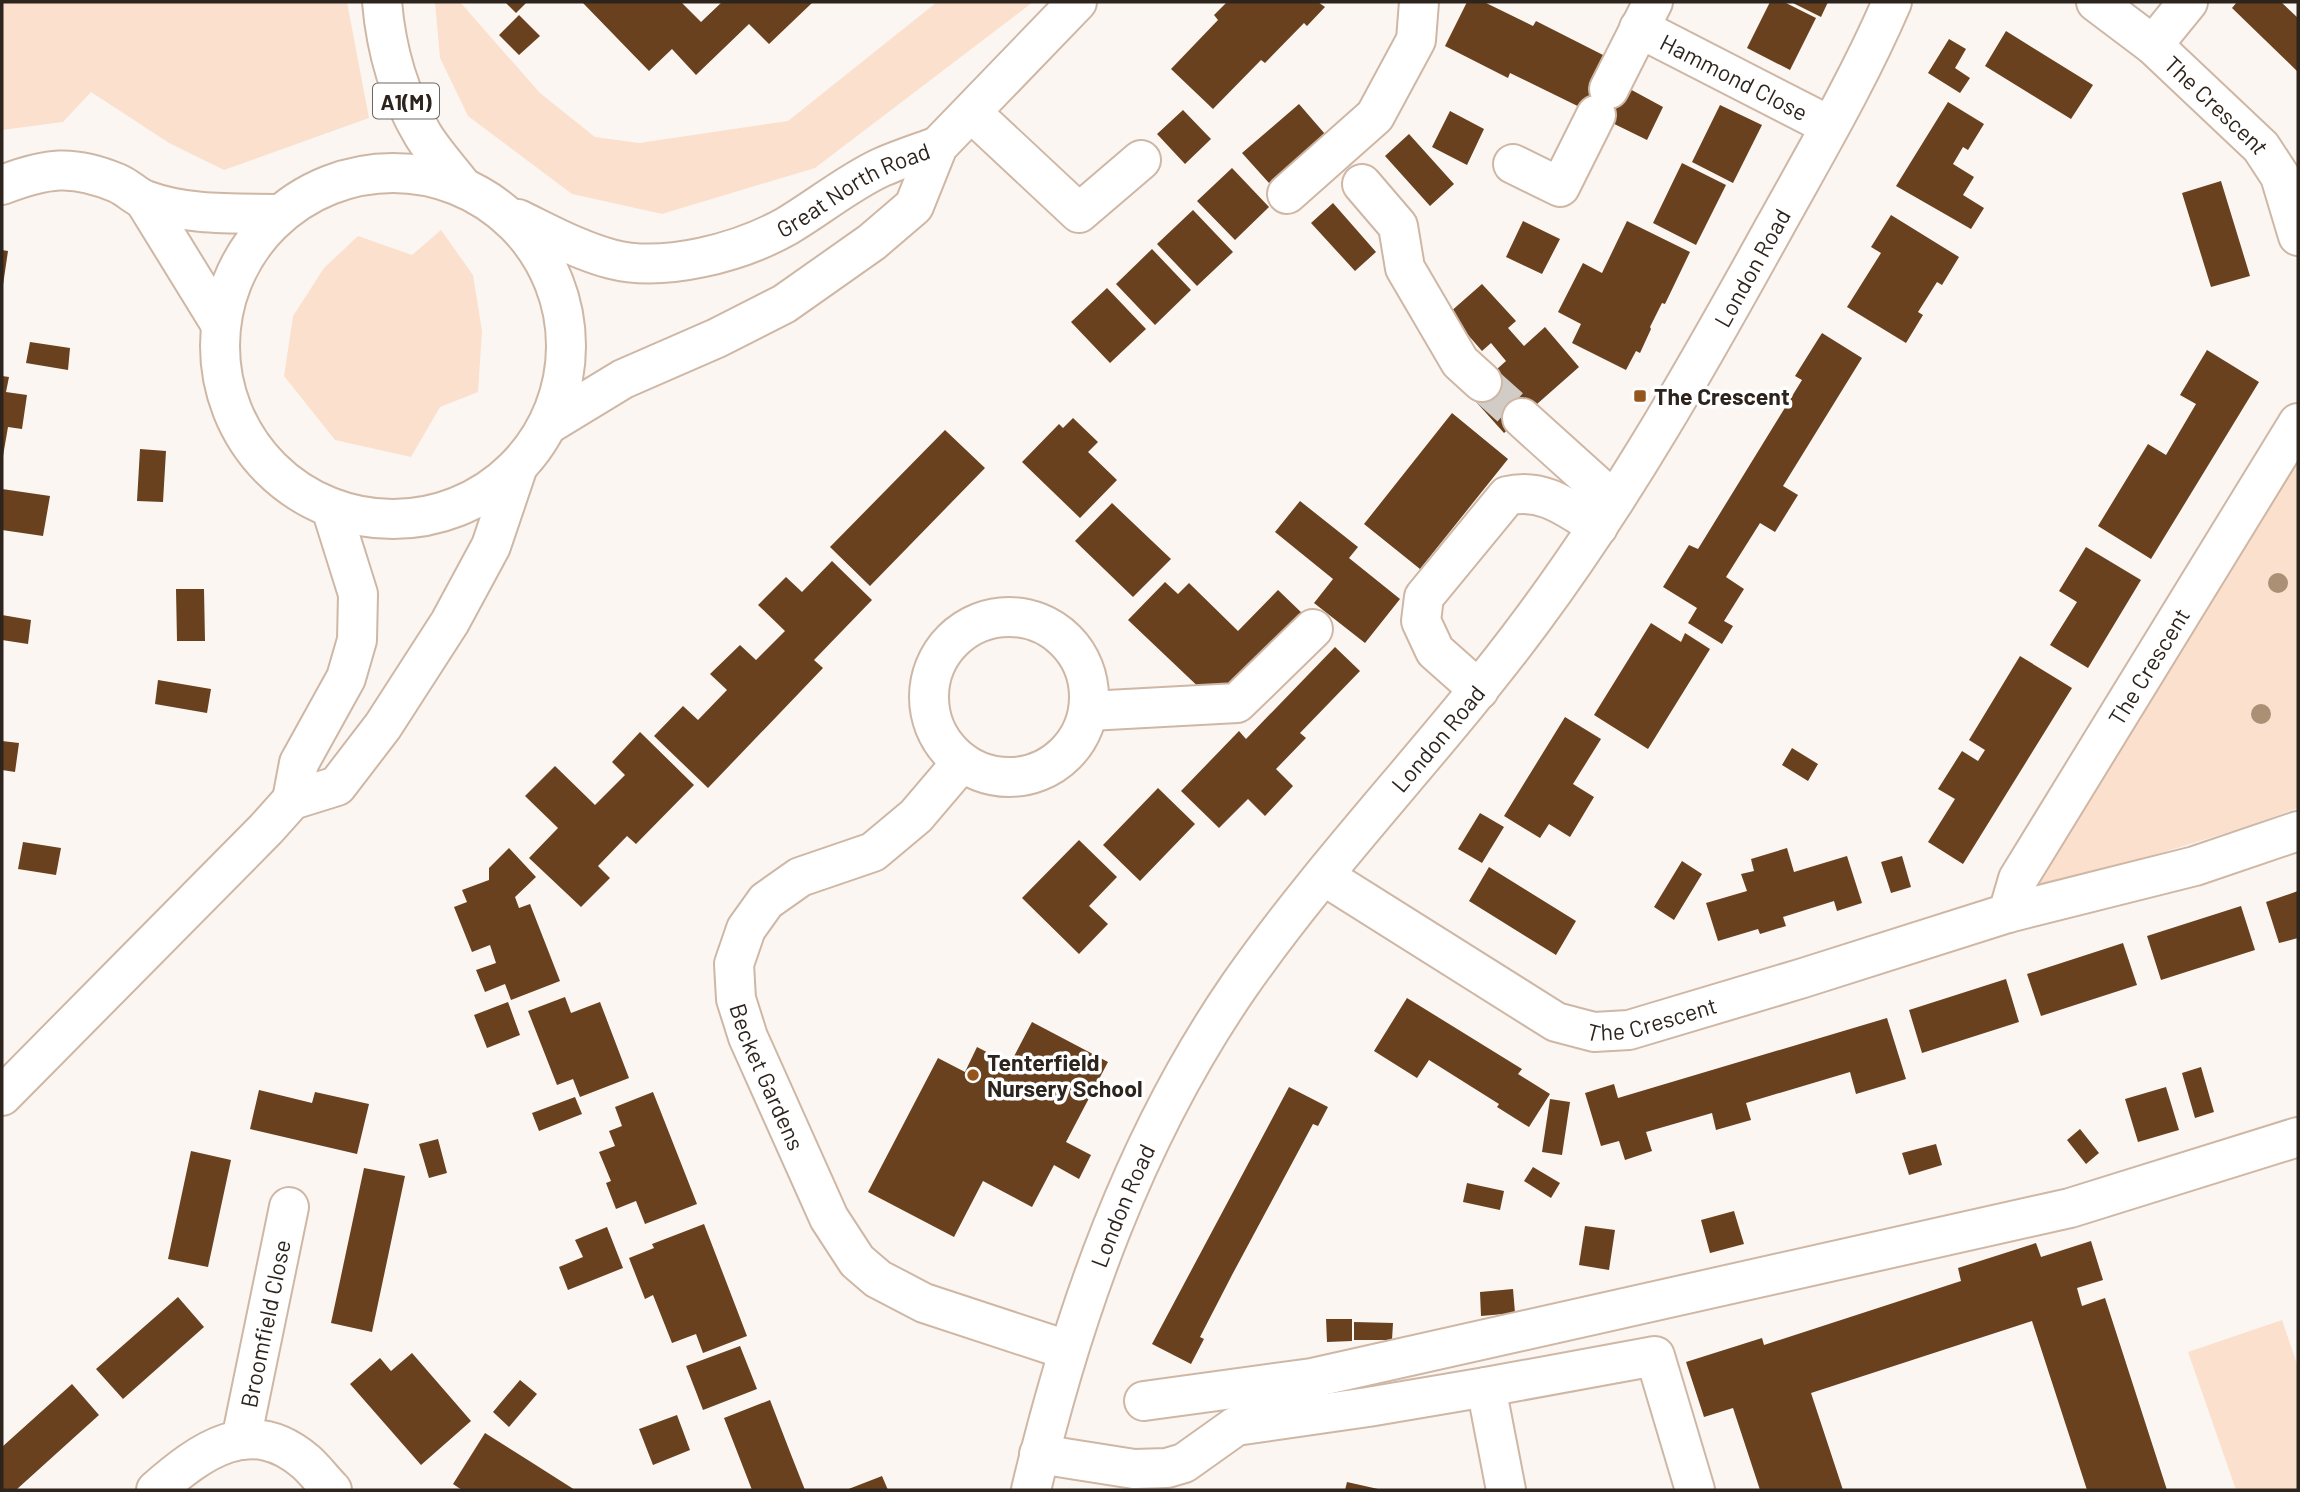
<svg xmlns="http://www.w3.org/2000/svg" width="2300" height="1492" viewBox="0 0 2300 1492" font-family="Barlow,sans-serif">
<style>
.green{fill:#fbe1cd}
.building{fill:#69411e}
.lines{fill:none;stroke-linecap:round;stroke-linejoin:round}
.minor-tunnel{stroke:#d2ccc7;stroke-width:38;stroke-dasharray:38 19;stroke-linecap:butt}
.minor-casing{stroke:#cfb7a5;stroke-width:42}
.major-casing{stroke:#cfb7a5;stroke-width:42}
.highway-casing{stroke:#cfb7a5;stroke-width:42}
.minor{stroke:#fff;stroke-width:38}
.major{stroke:#fff;stroke-width:38}
.highway{stroke:#fff;stroke-width:38}
.tree{fill:#ab9076}
.poi-dot{fill:#94561b;stroke:#fff;stroke-width:2.5}
.labels{text-anchor:middle;dominant-baseline:central;stroke-width:7;stroke-linejoin:round;paint-order:stroke}
.shield{fill:#fff;stroke:#6c6661;stroke-width:2}
.shield-label{font-size:21px;font-weight:bold;fill:#2d241d}
.street-label{font-size:23px;fill:#2d241d;stroke:#fff}
.poi-label{font-size:23px;font-weight:bold;fill:#2d241d;stroke:#fff;text-anchor:start}
</style>
<rect width="100%" height="100%" fill="#fbf6f2"/>
<!-- green -->
<path class="green" d="M2 2H347L369 118 224 170 169 143 91 92 63 122 2 130Z
M435 2H460L540 93 595 137 639 143 788 121 937 2H1033L815 168 662 214 572 194 468 116 440 58Z
M441 230 473 275 482 331 478 392 440 407 411 457 335 440 284 376 293 316 324 268 358 236 412 255Z
M2298 448V808L2249 826 2053 886 2040 885 2043 871Z
M2282 1320 2298 1367V1490H2236L2188 1352Z"/>
<!-- building -->
<path class="building" d="M505 2H527L516 13Z
M582 2H681L701 22 722 2H813L769 44 749 24 696 75 672 49 649 71Z
M1227 2H1318L1325 7 1307 26 1304 23 1265 63 1261 60 1213 109 1171 69 1218 20 1214 15Z
M1467 2H1484L1533 26 1536 21 1607 57 1628 88 1663 107 1647 140 1510 73 1508 78 1445 46Z
M1770 2H1784L1816 18 1790 70 1747 48Z
M1791 2H1828L1821 17Z
M2237 2H2281L2298 18V72L2232 8Z
M519 15 540 36 519 55 499 35Z
M2006 31 2093 85 2071 119 1985 66Z
M1949 39 1966 49 1955 68 1970 78 1960 93 1928 73Z
M1948 102 1984 124 1968 150 1963 147 1953 164 1974 177 1963 195 1984 208 1971 229 1896 186Z
M1299 104 1325 134 1269 183 1242 153Z
M1720 105 1762 125 1733 183 1692 162Z
M1183 110 1211 139 1185 164 1157 134Z
M1450 111 1484 129 1467 165 1432 147Z
M1409 134 1454 184 1430 206 1385 156Z
M1682 163 1726 185 1696 245 1653 223Z
M1232 168 1269 207 1235 240 1197 201Z
M2221 181 2250 276 2211 287 2182 193Z
M1333 203 1376 252 1355 271 1311 223Z
M1193 210 1233 252 1197 286 1157 244Z
M1891 215 1959 257 1942 285 1937 282 1918 312 1923 315 1906 343 1847 307 1881 253 1871 247Z
M1523 221 1560 239 1542 274 1506 257Z
M1627 221 1690 252 1665 304 1662 303 1650 327 1651 329 1640 353 1636 351 1626 370 1572 343 1581 324 1558 312 1583 263 1602 273Z
M1152 249 1191 290 1155 325 1116 284Z
M2 250 8 251 3 285 2 284Z
M1482 284 1516 321 1508 328 1524 346 1545 327 1579 367 1504 433 1469 394 1506 361 1491 343 1482 351 1449 313Z
M1107 288 1146 329 1110 363 1071 322Z
M1822 333 1862 358 1783 486 1798 495 1775 532 1760 523 1726 577 1744 589 1724 621 1733 626 1722 644 1688 623 1697 608 1663 587 1689 545 1698 549 1802 380 1795 376Z
M30 342 70 348 68 370 26 363Z
M2207 350 2259 382 2151 559 2098 526 2148 444 2166 455 2196 404 2180 395Z
M2 376 9 377 6 392 27 395 22 429 8 427 3 456Z
M1452 413 1508 459 1420 569 1364 524Z
M1073 418 1098 442 1088 452 1117 480 1080 518 1022 462 1059 424 1063 428Z
M945 430 985 468 870 586 830 547Z
M140 449 166 451 163 502 137 501Z
M2 489 50 496 43 536 2 530Z
M1300 501 1358 547 1349 558 1400 599 1365 643 1314 603 1333 579 1275 532Z
M1112 503 1171 559 1133 597 1075 541Z
M2086 547 2141 580 2088 668 2050 645 2077 602 2059 591Z
M832 561 872 600 814 660 823 668 708 788 654 736 683 706 698 720 727 690 710 674 740 645 756 660 785 631 758 605 786 577 802 592Z
M1165 582 1178 594 1189 583 1238 631 1278 590 1305 616 1229 694 1218 683 1207 695 1128 620Z
M176 589H204L205 641H177Z
M2 615 31 620 28 644 2 640Z
M1651 623 1681 642 1685 633 1710 649 1648 749 1594 715Z
M1335 647 1360 671 1300 733 1306 738 1276 769 1293 786 1265 816 1248 799 1219 828 1181 791 1239 731 1246 739Z
M2020 656 2072 688 1963 864 1928 842 1955 799 1938 789 1962 751 1978 761 1985 750 1969 740Z
M158 680 211 689 207 713 155 704Z
M1565 717 1601 739 1573 784 1594 797 1570 837 1549 824 1540 838 1504 816Z
M640 732 694 785 636 844 627 836 598 866 610 878 581 907 529 858 558 828 525 796 555 766 595 805 625 775 612 762Z
M2 741 19 743 15 772 2 770Z
M1792 748 1818 764 1808 781 1782 765Z
M1158 788 1195 824 1140 881 1103 845Z
M1480 813 1504 827 1482 863 1458 849Z
M1079 840 1117 877 1089 906 1108 924 1079 954 1022 898Z
M23 842 61 848 56 875 18 869Z
M509 848 536 877 515 897 519 908 530 904 560 981 511 1000 505 984 485 992 476 970 496 963 490 945 472 952 454 907 467 902 462 890 489 880V868Z
M1787 848 1794 872 1847 856 1862 903 1837 911 1834 901 1783 917 1786 926 1760 934 1758 929 1718 941 1706 903 1747 891 1741 874 1754 871 1751 859Z
M1902 856 1911 887 1891 893 1881 862Z
M1682 861 1702 874 1674 920 1654 907Z
M1489 867 1576 921 1556 955 1469 901Z
M2298 891V938L2279 943 2266 902Z
M2241 906 2255 950 2161 980 2147 936Z
M2123 943 2137 985 2041 1016 2027 974Z
M2006 979 2019 1022 1922 1053 1909 1010Z
M565 997 571 1013 600 1002 629 1078 580 1097 573 1079 557 1085 528 1011Z
M1407 998 1522 1069 1518 1074 1550 1094 1529 1127 1497 1107 1499 1104 1429 1060 1417 1078 1374 1051Z
M508 1002 520 1035 487 1048 474 1015Z
M1887 1018 1906 1079 1856 1094 1850 1072 1746 1103 1751 1120 1716 1130 1712 1113 1646 1132 1652 1151 1625 1160 1619 1141 1601 1146 1585 1093 1614 1084 1618 1098Z
M1032 1022 1108 1062 1066 1142 1091 1155 1079 1179 1054 1165 1032 1207 983 1181 954 1237 868 1192 938 1058 965 1072 977 1047 1010 1064Z
M2201 1067 2214 1112 2195 1118 2182 1073Z
M1289 1087 1328 1107 1318 1126 1313 1124 1232 1275 1200 1337 1204 1339 1191 1364 1152 1344Z
M2166 1087 2179 1130 2138 1142 2125 1099Z
M259 1090 312 1103 315 1092 369 1104 357 1154 250 1129Z
M653 1092 697 1204 645 1224 636 1201 616 1209 606 1183 611 1181 599 1152 615 1146 609 1131 622 1126 615 1107Z
M575 1097 582 1114 539 1131 532 1113Z
M1550 1099 1570 1102 1562 1155 1542 1152Z
M2080 1129 2099 1153 2086 1164 2067 1140Z
M438 1139 447 1173 429 1178 419 1144Z
M1936 1144 1942 1165 1909 1175 1902 1153Z
M191 1151 231 1160 208 1267 168 1259Z
M1533 1167 1560 1183 1551 1198 1524 1181Z
M364 1168 405 1176 372 1332 331 1323Z
M1467 1183 1504 1191 1500 1210 1463 1202Z
M1734 1211 1744 1244 1710 1253 1701 1220Z
M704 1224 747 1336 703 1353 696 1334 672 1343 653 1295 645 1299 629 1258 654 1248 652 1244Z
M1585 1226 1615 1230 1609 1270 1579 1265Z
M607 1227 623 1268 568 1290 559 1267 583 1257 575 1240Z
M2091 1241 2103 1280 2077 1288 2082 1306 2105 1298 2167 1490H2087L2032 1321 1811 1393 1843 1490H1760L1733 1408 1704 1417 1686 1362 1762 1338 1764 1345 1961 1281 1958 1268 2036 1243 2041 1257Z
M1513 1289 1515 1313 1481 1316 1480 1292Z
M178 1297 204 1327 123 1399 96 1369Z
M1326 1319H1352V1341L1327 1342Z
M1354 1322 1393 1323 1392 1340H1354Z
M740 1346 757 1389 703 1410 686 1366Z
M412 1353 471 1421 421 1465 350 1384 380 1358 391 1371Z
M520 1380 537 1394 509 1427 493 1412Z
M72 1384 99 1415 16 1490H2V1447Z
M770 1400 790 1452 805 1490H752L724 1418Z
M677 1415 690 1450 653 1465 639 1429Z
M485 1433 531 1462 575 1490H462L453 1484Z
M882 1476 888 1490H846Z
M1347 1482 1378 1489V1490H1345Z"/>
<g class="lines">
<!-- minor-tunnel -->
<path class="minor-tunnel" d="M1482 382 1522 418"/>
<defs>
<g id="minor">
<path id="s1" d="M2096 2 2153 45 2261 147 2280 176 2298 236"/>
<path id="s2" d="M1639 28 1830 126"/>
<path d="M2153 45 2188 2"/>
<path d="M1609 89 1653 2"/>
<path d="M972 113 1079 213 1141 160"/>
<path d="M1513 164 1560 187 1596 115"/>
<path d="M1362 184 1398 226 1405 268 1460 362 1482 382"/>
<path d="M2 185C46 168 72 164 117 183 127 187 135 196 145 200 188 216 235 213 280 214"/>
<path d="M1287 194 1375 116 1416 40 1419 2"/>
<path d="M144 200 221 325"/>
<path d="M1522 418 1614 501"/>
<circle cx="1009" cy="697" r="80"/>
<path d="M1479 690 1435 651 1421 621 1424 597 1507 496C1543 487 1569 509 1598 527"/>
<path d="M1089 711 1237 703 1313 629"/>
<path id="s3" d="M962 762 916 816 873 852 800 877 766 901 746 929 734 964 736 999 748 1037 829 1218 857 1261 878 1279 924 1303 1067 1350"/>
<path id="s4" d="M1324 876 1556 1022 1594 1032 1629 1030 1803 978 2008 913 2195 866 2298 831"/>
<path id="s5" d="M2008 913 2018 879 2298 423"/>
<path d="M1486 1387 1655 1356 1695 1490"/>
<path d="M1144 1401 1312 1378 2070 1208 2298 1137"/>
<path id="s6" d="M241 1440 289 1207"/>
<path d="M1039 1454 1134 1469 1167 1468 1184 1463 1236 1426 1368 1407 1486 1387 1506 1490"/>
<path d="M156 1490C201 1451 250 1414 306 1462 315 1470 323 1481 332 1490"/>
<path id="s7" d="M1031 1490C1073 1313 1135 1137 1239 986 1329 857 1440 745 1533 619 1625 495 1701 360 1775 226 1816 152 1859 79 1892 2"/>
</g>
<g id="major">
<circle cx="393" cy="346" r="173"/>
<path id="s8" d="M518 219C549 234 578 250 611 259 664 273 741 252 787 226 819 207 849 182 882 167 900 159 919 153 938 146"/>
<path d="M549 424 623 379 717 338 784 304 872 242 914 206 938 146 1077 2"/>
<path d="M292 800 299 763 346 678 357 640 358 594 331 508"/>
<path d="M2 1096 266 829 292 800 337 786 383 726 450 622 491 546 517 469"/>
</g>
<path id="highway" d="M382 2C386 48 399 95 423 135 434 153 449 169 462 186"/>
</defs>
<!-- minor casing -->
<use href="#minor" class="minor-casing"/>
<!-- major casing -->
<use href="#major" class="major-casing"/>
<!-- highway casing -->
<use href="#highway" class="highway-casing"/>
<!-- minor -->
<use href="#minor" class="minor"/>
<!-- major -->
<use href="#major" class="major"/>
<!-- highway -->
<use href="#highway" class="highway"/>
</g>
<!-- trees -->
<g class="tree">
<circle cx="2278" cy="583" r="10"/>
<circle cx="2261" cy="714" r="10"/>
</g>
<!-- markers -->
<g class="poi-dot">
<rect x="1633" y="389" width="14" height="14" rx="3.5"/>
<circle cx="973" cy="1075" r="7"/>
</g>
<g class="labels">
<!-- shield labels -->
<rect class="shield" x="373" y="83.5" width="66" height="35" rx="5"/>
<g class="shield-label">
<text x="406" y="101">A1(M)</text>
</g>
<!-- street labels -->
<g class="street-label">
<text stroke="none"><textPath href="#s2" startOffset="107">Hammond Close</textPath></text>
<text stroke="none"><textPath href="#s1" startOffset="159">The Crescent</textPath></text>
<text stroke="none"><textPath href="#s8" startOffset="360">Great North Road</textPath></text>
<text stroke="none"><textPath href="#s7" startOffset="1433">London Road</textPath></text>
<text stroke="none"><textPath href="#s5" startOffset="285">The Crescent</textPath></text>
<text stroke="none"><textPath href="#s7" startOffset="866">London Road</textPath></text>
<text stroke="none"><textPath href="#s4" startOffset="373">The Crescent</textPath></text>
<text stroke="none"><textPath href="#s3" startOffset="436">Becket Gardens</textPath></text>
<text stroke="none"><textPath href="#s7" startOffset="299">London Road</textPath></text>
<text stroke="none"><textPath href="#s6" startOffset="119">Broomfield Close</textPath></text>
</g>
<!-- poi labels -->
<g class="poi-label">
<text x="1654" y="396">The Crescent</text>
<text x="987" y="1062">Tenterfield<tspan x="987" dy="26">Nursery School</tspan></text>
</g>
</g>
<!-- border -->
<rect width="2300" height="1492" fill="none" stroke="#2d241d" stroke-width="7"/>
</svg>
